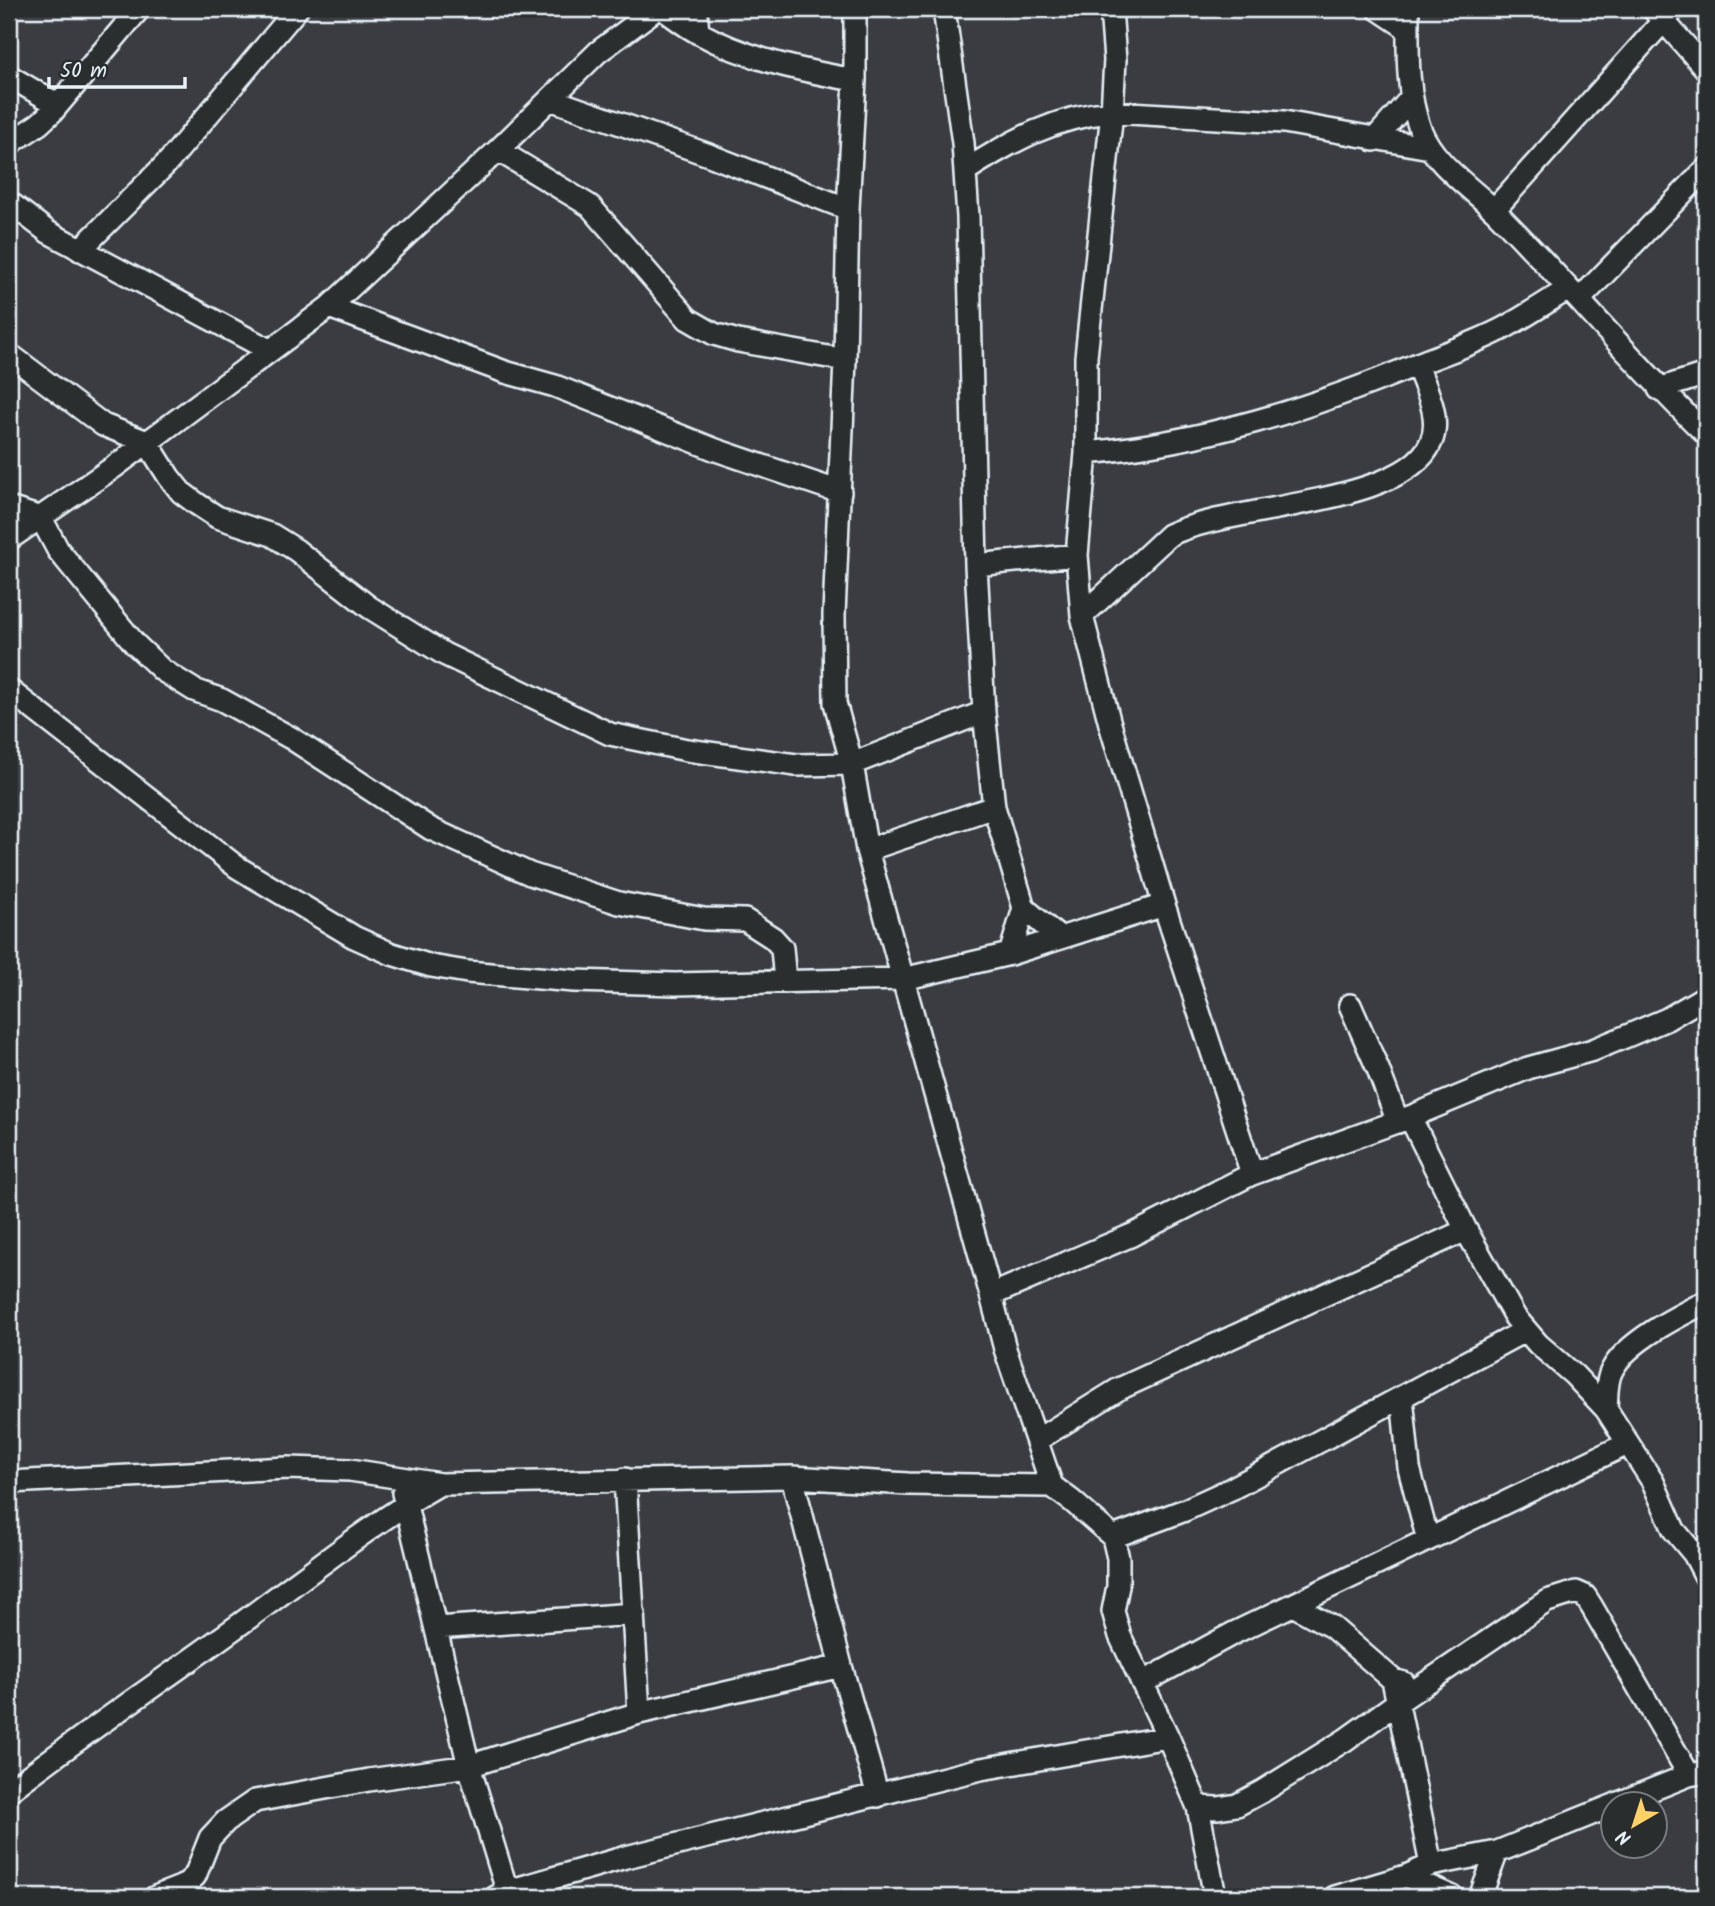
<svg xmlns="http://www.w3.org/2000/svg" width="1715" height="1906" viewBox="0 0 1715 1906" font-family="Kalam,sans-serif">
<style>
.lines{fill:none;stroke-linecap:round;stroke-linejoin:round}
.minor-casing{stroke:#e8f1f8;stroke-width:26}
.minor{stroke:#2a2d2e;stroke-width:21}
</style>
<rect width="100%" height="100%" fill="#3b3c42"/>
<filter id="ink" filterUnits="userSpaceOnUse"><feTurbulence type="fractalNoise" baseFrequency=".0143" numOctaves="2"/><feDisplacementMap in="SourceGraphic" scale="14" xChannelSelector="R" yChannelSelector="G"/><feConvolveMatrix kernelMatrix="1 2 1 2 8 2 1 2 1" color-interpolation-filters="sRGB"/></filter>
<g filter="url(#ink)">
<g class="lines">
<defs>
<path id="minor" d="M663 9C675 17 686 27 699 33 746 59 803 71 855 80
M696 9 698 33
M855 9V80L848 209 845 360 834 615 835 703 852 764 867 850 991 1295
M944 9 963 143 968 217 976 565 984 712 994 807 1024 908
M1111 9 1115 60 1112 112 1086 357V453L1077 555 1082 616 1110 724 1164 905 1252 1174
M1378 9 1408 29
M1408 9C1408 48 1406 92 1420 129 1434 164 1469 186 1495 211 1567 283 1632 363 1706 434
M1654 10 1706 69
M9 76 58 105
M550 99 709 155 848 209
M1374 140 1411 98
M9 144 39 124 52 112 139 9
M498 150 590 206 688 319 714 334 738 341 845 360
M965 171C1011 141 1057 116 1112 112L1284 122 1430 148
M9 202 48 232 269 350
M1494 210 1674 9
M80 250 169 161 297 9
M1579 300 1706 169
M329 307 505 372 555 386 716 450 840 492
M9 354 103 425 147 442 169 477 181 492 197 504 217 517 272 535 296 550 369 607 444 654 610 734 687 750 796 765 852 764 984 712
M1659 389 1706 374
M1086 453C1202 443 1313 408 1420 363 1448 352 1478 342 1504 328 1526 316 1547 302 1568 289
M9 508 41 518 58 550 135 644 162 670 194 690 222 700 291 738 431 829 530 874 619 903 704 919 745 920 773 938 782 948 785 982
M9 539 114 467 329 307 498 150 598 52 656 9
M976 565 1077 555
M1082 616 1169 535C1229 505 1406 505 1431 442 1442 417 1425 388 1417 365
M9 690 237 867 354 937 392 954 431 966 467 972 574 981 675 984 903 979 1010 954 1164 905
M867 850 994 807
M1010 954 1024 908 1058 937
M1350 1005 1378 1069 1398 1122
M1410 1117 1466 1230 1515 1317 1538 1344 1574 1375 1606 1409 1653 1482 1674 1530 1694 1554 1706 1577
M1402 1397 1409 1468 1428 1540
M1606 1409C1607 1398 1606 1380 1612 1370 1626 1342 1678 1316 1706 1302
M1037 1440 1119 1389 1466 1230
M792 1477 841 1666 878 1796
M625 1479 639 1713
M9 1482 288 1468 350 1470 440 1484 792 1477 908 1484 1052 1486 1072 1501 1113 1537 1118 1558V1586L1113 1611 1120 1636 1168 1737 1198 1807 1215 1897
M1052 1486 1005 1349 991 1295 1132 1235 1252 1174 1410 1117 1528 1068 1593 1050 1627 1036 1667 1019 1706 996
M403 1493 469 1766 509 1897
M1113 1537 1185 1510 1231 1489 1526 1330
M1293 1605 1332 1627 1393 1680 1404 1683
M436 1628 634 1614
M1393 1680 1431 1865
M1142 1683 1234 1633 1627 1444
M9 1791C85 1732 165 1679 243 1622 308 1575 370 1524 440 1484
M1616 1804 1689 1775 1706 1772
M1198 1807 1218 1808 1237 1805 1263 1791 1345 1740 1398 1702 1547 1601 1576 1592 1585 1596 1592 1607 1689 1775
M1406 1876 1453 1897
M155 1897 183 1886 195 1876 210 1838 226 1821 255 1801 369 1780 469 1766 639 1713 841 1666
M496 1897 508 1891 626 1857 981 1769 1168 1737
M1335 1897 1406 1876 1431 1865 1497 1852 1614 1805
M1480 1897 1497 1852"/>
</defs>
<!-- minor casing -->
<use href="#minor" class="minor-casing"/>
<!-- minor -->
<use href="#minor" class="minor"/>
</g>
</g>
<!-- margin -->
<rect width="1715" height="1906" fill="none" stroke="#2a2d2e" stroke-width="35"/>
<rect x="18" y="18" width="1680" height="1871" fill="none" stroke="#e8f1f8" stroke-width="2.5" filter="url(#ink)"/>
<!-- north arrow -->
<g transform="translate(1634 1825) rotate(219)"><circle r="33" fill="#2a2d2e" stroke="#767b7f" stroke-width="2"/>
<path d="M0-5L12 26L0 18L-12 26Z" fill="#ffd166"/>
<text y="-10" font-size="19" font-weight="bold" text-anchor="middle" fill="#e8f1f8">N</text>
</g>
<!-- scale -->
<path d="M49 77v10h136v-10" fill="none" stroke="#e8f1f8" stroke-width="3.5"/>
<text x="60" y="77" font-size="21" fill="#e8f1f8" stroke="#2a2d2e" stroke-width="5" paint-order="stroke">50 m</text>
</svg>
